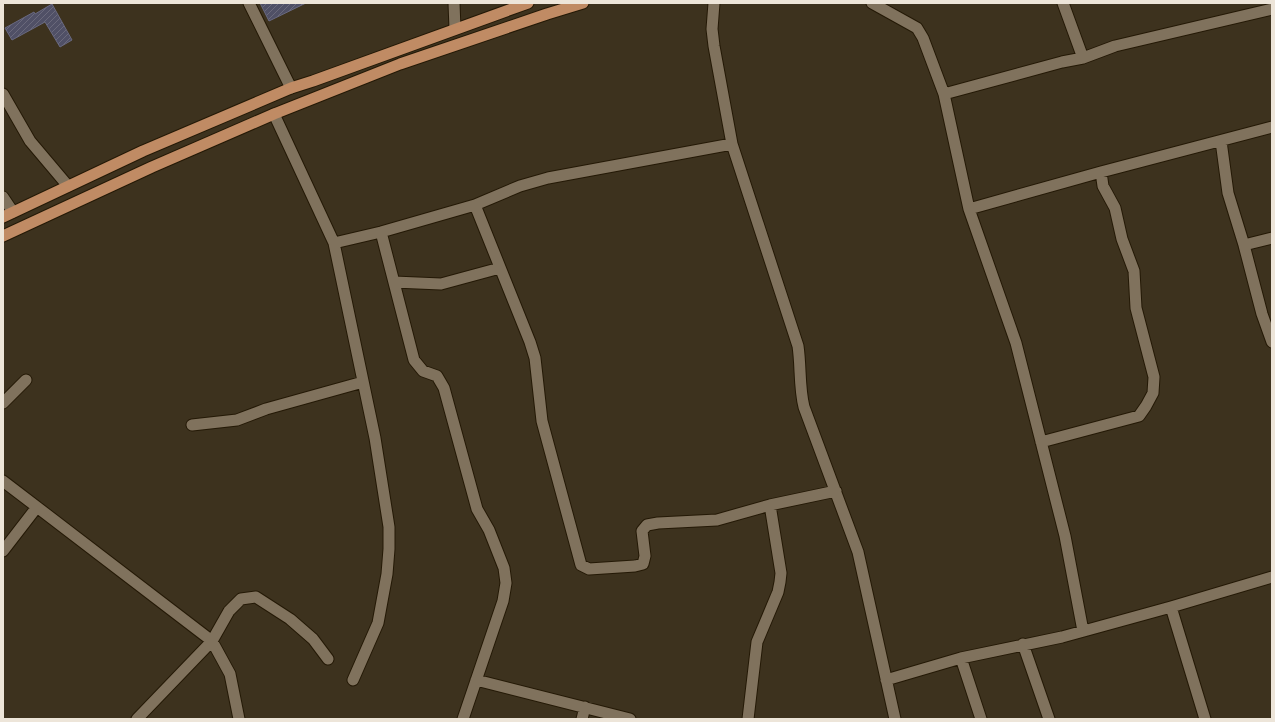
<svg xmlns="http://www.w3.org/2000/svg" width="1275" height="722" viewBox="0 0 1275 722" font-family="'Golos Text',sans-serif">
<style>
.building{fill:url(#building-hatch);stroke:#696980}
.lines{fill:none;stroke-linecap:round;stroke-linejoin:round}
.minor-casing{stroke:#241906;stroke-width:13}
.trunk-casing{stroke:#241906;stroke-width:13}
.minor{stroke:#80725d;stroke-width:11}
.trunk{stroke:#c08b64;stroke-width:11}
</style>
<defs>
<pattern id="building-hatch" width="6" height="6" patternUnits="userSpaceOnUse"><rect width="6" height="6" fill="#505066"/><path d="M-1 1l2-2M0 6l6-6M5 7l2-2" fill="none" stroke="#6a697b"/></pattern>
</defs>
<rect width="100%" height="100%" fill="#3d321e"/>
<!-- building -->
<path class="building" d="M260 3H306L269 21Z
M52 4 72 40 60 47 45 22 12 40 5 28 34 12 35 14Z"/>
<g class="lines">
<defs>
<path id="minor" d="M249 3 291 88
M454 3 455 29
M714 3 712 29 714 46 732 144 798 346C801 366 799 387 804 407L858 552 895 719
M872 3 917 28 923 38 944 94 969 209 1016 343 1065 536 1083 631
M1063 3 1083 58
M3 94 30 141 68 186
M944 94 1062 62 1083 58 1115 46 1272 9
M274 114 334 243 375 438 389 527V549L387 574 378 623 353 680
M1221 141 1228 193 1244 245 1262 314 1272 342
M3 197 13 212
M475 205 530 342 535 358 542 421 581 565 589 569 635 566 643 564 645 556 642 531 647 525 658 523 717 520 770 505 836 491
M969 209 1101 172 1272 127
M381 232 414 360 423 371 437 376 444 388 477 509 489 530 504 568 506 583 503 601 463 719
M334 243 381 232 475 205 520 186 548 178 732 144
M1244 245 1272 238
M394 282 441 284 500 268
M3 403 26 380
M192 425 237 420 266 409 363 382
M1041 442 1139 416 1146 406 1153 393 1154 377 1136 308 1134 271 1122 239 1115 208 1103 186 1101 172
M3 481 212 641 230 674 239 719
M3 551 37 507
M1171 607 1205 719
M1023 644 1049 719
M961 658 981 719
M476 680 630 719
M886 680 961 658 1062 637 1171 607 1272 577
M137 719 212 641 229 611 241 599 256 597 290 619 313 639 328 659
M582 719 585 707
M748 719 757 642 778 592 780 582 781 573 770 505"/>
<path id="trunk" d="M3 217 143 151 291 88 313 81 528 3
M3 236 152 167 274 114 400 64 547 14 583 3"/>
</defs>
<!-- minor casing -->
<use href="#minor" class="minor-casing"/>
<!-- trunk casing -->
<use href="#trunk" class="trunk-casing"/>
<!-- minor -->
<use href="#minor" class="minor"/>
<!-- trunk -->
<use href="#trunk" class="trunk"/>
</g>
<!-- border -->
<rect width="1275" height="722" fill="none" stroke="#ede5d9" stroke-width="8"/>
</svg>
